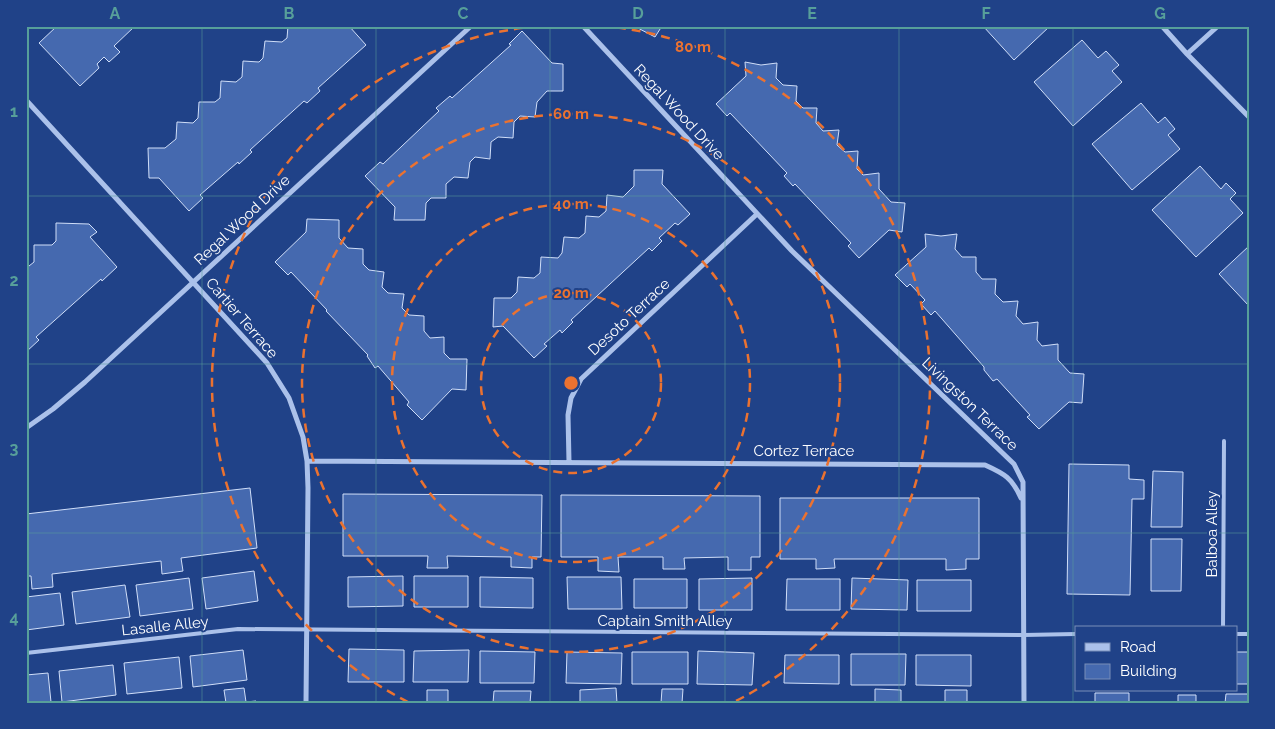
<svg xmlns="http://www.w3.org/2000/svg" width="1275" height="729" viewBox="0 0 1275 729" font-family="Raleway,sans-serif">
<style>
.building{fill:#4569af;stroke:#d0def8}
.lines{fill:none;stroke-linecap:round;stroke-linejoin:round}
.service{stroke:#abc1ea;stroke-width:4}
.minor{stroke:#abc1ea;stroke-width:5}
.grid{fill:none;stroke:#579f9a;stroke-width:1;stroke-opacity:0.55}
.ring{fill:none;stroke:#eb7230;stroke-width:2.5;stroke-dasharray:9 6}
.labels{text-anchor:middle;dominant-baseline:central;stroke-width:4;stroke-linejoin:round;paint-order:stroke}
.street-label{font-size:15px;fill:#fff;stroke:#204288}
.centre{fill:#eb7230;stroke:#204288;stroke-width:2.5}
.ring-label{font-size:15px;text-anchor:middle;font-weight:bold;fill:#eb7230;stroke:#204288;stroke-width:4;stroke-linejoin:round;paint-order:stroke}
.neatline{fill:none;stroke:#579f9a;stroke-width:2}
.grid-label{font-size:16px;text-anchor:middle;font-weight:bold;fill:#579f9a}
</style>
<rect width="100%" height="100%" fill="#204288"/>
<!-- building -->
<path class="building" d="M57 26H135L114 46 120 52 109 62 104 57 97 64 99 68 80 86 39 43Z
M288 26H349L366 45 318 88 320 91 307 103 304 101 250 150 252 152 239 164 238 162 200 195 203 198 189 211 159 178H149L148 148H165L176 139 177 122 193 123 198 118 199 102H215L220 98 221 81 236 82 242 77 243 61 259 62 263 58 265 41 282 42 287 38Z
M634 26H662L655 37Z
M983 26H1050L1014 60Z
M522 31 552 63 563 64V91H547L537 102 535 117 520 116 514 122 513 138 498 137 491 142 490 159 475 157 470 162 468 178 454 177 446 184V198H431L426 203 425 220H394L395 207 365 176 380 162 383 164 439 111 436 108 450 96 452 98 511 45 509 44Z
M1082 40 1098 58 1106 51 1119 65 1112 71 1122 82 1073 126 1034 82Z
M745 62 761 65 777 63 776 78 783 85 797 86 796 101 803 108H817L816 123 823 131 839 130 837 145 845 152 858 151 857 169 863 175 879 173V189L891 202 905 203 902 232 889 230 859 258 848 246 851 243 795 184 793 186 784 176 787 173 730 113 727 116 716 104 746 76Z
M1141 103 1158 123 1165 117 1175 129 1168 135 1180 149 1132 190 1092 144Z
M1200 166 1221 189 1226 183 1236 193 1230 199 1243 213 1196 257 1152 210Z
M634 170H663L662 184 690 214 678 225 675 223 659 238 662 241 652 251 649 248 571 320 573 322 562 333 560 330 544 344 547 346 534 358 503 326 493 327 494 298H511L517 292 518 277 534 278 540 273 541 257 558 258 562 253 564 237 579 238 585 233 586 216 599 217 606 211 607 195 623 197 634 186Z
M307 219 339 220V238L348 248 363 249V264L369 270 384 272 382 287 388 293 404 294 402 308 409 315 424 316V331L430 338 444 337V353L450 359H467L466 390 452 389 422 420 407 405 409 402 378 366 375 368 367 356 368 355 326 311 327 310 291 272 288 275 275 262 306 232Z
M56 223 89 224 97 232 90 237 117 267 102 281 101 279 36 337 39 340 26 352V266H29L34 262V245H52L56 241Z
M925 234 941 236 957 234 955 249 962 257H976V272L982 279H996L995 294 1003 302 1018 301 1016 316 1023 324 1038 322 1037 340 1042 346 1058 344V360L1070 373 1084 374 1082 403 1069 402 1039 429 1027 417 1030 415 997 379 993 381 984 370V367L935 311 931 315 921 304 925 300 910 284 907 287 895 275 926 247Z
M1249 246V306L1219 274Z
M1069 464 1129 465V479L1144 480V499H1132L1130 595 1067 594Z
M1153 471 1183 472 1182 527H1151Z
M250 488 257 548 181 558 183 571 162 574 161 561 52 574 53 587 32 589 31 576H26V514Z
M343 494 542 495 541 557H532V568L511 567V557L447 556 448 568H427L428 556H343Z
M561 495 760 496V557H751V570H728V557L684 558 685 569H663V557H618L619 572 598 571V557H561Z
M780 498H979V559H966V569L946 570V559H834L835 568 816 569V559H780Z
M1151 539H1182L1181 591H1151Z
M254 571 258 601 206 609 202 578Z
M403 576V606L348 607V577Z
M414 576H468V607H414Z
M480 577 533 578V608L480 607Z
M567 577H621L622 609H568Z
M189 578 193 609 140 616 136 585Z
M752 578V610H699V579Z
M852 578 908 580 907 610 851 609Z
M634 579H687V608H634Z
M787 579H840V610H786Z
M917 580H971V611H917Z
M125 585 130 617 76 624 72 592Z
M60 593 64 625 26 630V597Z
M349 649 404 650V682H348Z
M243 650 247 680 193 687 190 656Z
M469 650 468 682H413L414 651Z
M480 651 535 652 534 683H480Z
M698 651 754 653 752 685 697 684Z
M567 652 622 653 621 684 566 683Z
M632 652H688V684H632Z
M1236 652H1249V684H1236Z
M851 654H906L905 685H851Z
M785 655H839V684L784 683Z
M916 655H971V686L916 685Z
M179 657 182 688 127 694 124 663Z
M113 665 116 695 62 702 59 671Z
M48 673 51 702 26 703V675Z
M244 688 246 702 256 701V703H226L224 690Z
M616 688 617 703H580V690Z
M662 689H683L682 703H661Z
M875 689 901 690V703H875Z
M427 690H448V703H427Z
M945 690H967V703H945Z
M494 691H531L530 703H493Z
M1095 693H1129V703H1095Z
M1226 694H1249V703H1225Z
M1178 695H1196V703H1178Z"/>
<g class="lines">
<!-- service -->
<path class="service" d="M1223 628 1224 441
M1236 634H1249
M26 653 238 629 1024 635 1076 634"/>
<!-- minor -->
<path class="minor" d="M583 26 792 251 1014 464 1023 482 1024 703
M1162 26 1187 54 1249 117
M1187 54 1218 26
M26 100 267 363 289 398 303 437 307 461 308 488 306 703
M26 428 53 409 85 382 471 26
M307 461 985 465C1005 474 1012 478 1021 498
M569 462 568 415 571 398 581 379 757 214"/>
</g>
<!-- grid -->
<path class="grid" d="M202 26V703M376 26V703M550 26V703M725 26V703M899 26V703M1073 26V703M26 196H1249M26 364H1249M26 533H1249"/>
<!-- distance rings -->
<g class="ring">
<circle cx="571" cy="383" r="90"/>
<circle cx="571" cy="383" r="179"/>
<circle cx="571" cy="383" r="269"/>
<path d="M408 702A358 358 0 0 1 540 26M602 26A358 358 0 0 1 734 702"/>
</g>
<g class="labels">
<!-- street labels -->
<g class="street-label">
<text transform="translate(679 112) rotate(47)">Regal Wood Drive</text>
<text transform="translate(242 220) rotate(-43)">Regal Wood Drive</text>
<text transform="translate(629 317) rotate(-43)">Desoto Terrace</text>
<text transform="translate(242 318) rotate(49)">Cartier Terrace</text>
<text transform="translate(970 404) rotate(44)">Livingston Terrace</text>
<text x="804" y="451">Cortez Terrace</text>
<text transform="translate(1212 534) rotate(-90)">Balboa Alley</text>
<text x="665" y="621">Captain Smith Alley</text>
<text transform="translate(165 626) rotate(-6)">Lasalle Alley</text>
</g>
</g>
<circle cx="571" cy="383" r="8" class="centre"/>
<g class="ring-label">
<text x="693" y="52">80 m</text>
<text x="571" y="119">60 m</text>
<text x="571" y="209">40 m</text>
<text x="571" y="298">20 m</text>
</g>
<!-- border -->
<rect width="1275" height="729" fill="none" stroke="#204288" stroke-width="55"/>
<!-- legend -->
<rect x="1075" y="626" width="162" height="65" fill="#204288" stroke="#798eb8"/>
<rect x="1085" y="643" width="25" height="8" fill="#abc1ea" stroke="#798eb8"/>
<text x="1120" y="652" font-size="15" fill="#ffffff">Road</text>
<rect x="1085" y="664" width="25" height="15" fill="#4569af" stroke="#798eb8"/>
<text x="1120" y="676" font-size="15" fill="#ffffff">Building</text>
<rect x="28" y="28" width="1220" height="674" class="neatline"/>
<g class="grid-label">
<text x="115" y="19">A</text>
<text x="289" y="19">B</text>
<text x="463" y="19">C</text>
<text x="638" y="19">D</text>
<text x="812" y="19">E</text>
<text x="986" y="19">F</text>
<text x="1160" y="19">G</text>
<text x="14" y="117">1</text>
<text x="14" y="286">2</text>
<text x="14" y="454">3</text>
<text x="14" y="623">4</text>
</g>
</svg>
